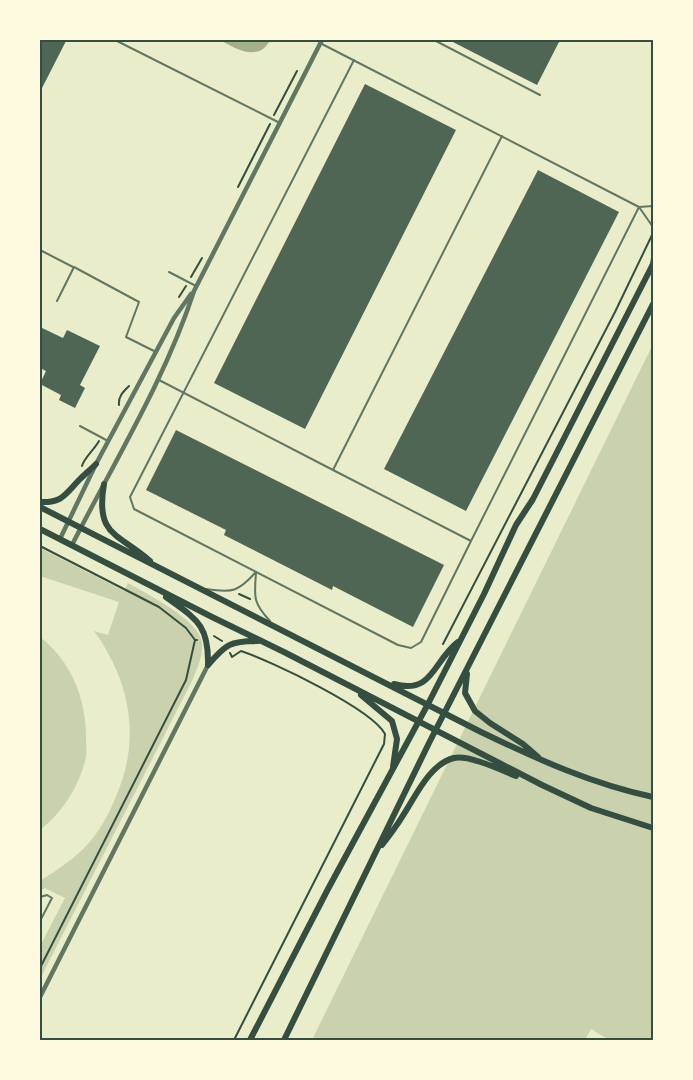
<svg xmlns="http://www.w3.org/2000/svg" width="693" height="1080" viewBox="0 0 693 1080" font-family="'PT Serif',serif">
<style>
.green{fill:#cad2ad}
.water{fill:#a3b18a}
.building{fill:#4f6655}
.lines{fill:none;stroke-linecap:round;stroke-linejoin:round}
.path{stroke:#344e41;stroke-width:2}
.service{stroke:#617663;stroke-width:2}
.minor{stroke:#617663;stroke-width:4.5}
.secondary{stroke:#344e41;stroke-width:6}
.neatline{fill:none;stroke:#344e41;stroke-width:2}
</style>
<rect width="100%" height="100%" fill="#e9edc9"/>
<!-- green -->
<path class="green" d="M653 344V1040H609L591 1029 585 1040H312Z
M40 548 124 591 128 583C148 595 199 619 202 643 203 656 197 669 192 681L40 979V946L65 898 45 888 40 891V881C57 870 74 859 88 844 101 829 110 812 117 794 141 737 130 681 94 631L108 635 119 602 40 576Z
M40 637C71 661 86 698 86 737 86 743 87 751 86 757 80 785 63 812 40 830Z"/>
<!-- water -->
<path class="water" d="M220 40H271C268 43 265 48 263 49 249 58 231 46 220 40Z"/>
<!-- building -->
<path class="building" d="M40 40 66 41 40 92Z
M449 40H560L537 85Z
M365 84 456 130 305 429 214 383Z
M538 170 619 212 466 511 384 469Z
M40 327 63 338 67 330 100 346 80 385 85 388 75 408 59 400 61 395 40 384 46 371 40 368Z
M176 430 444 565 413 627 333 586 332 590 224 535 226 530 146 490Z"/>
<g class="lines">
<!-- path -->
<path class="path" d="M274 115 297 71
M238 187 270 124
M191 277 202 258
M179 297 186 286
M119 405C118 396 124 391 129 386
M82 466C84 458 94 450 99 441
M40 546 159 607 186 628 195 640H197
M239 594 250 599
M214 636 222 641
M443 644 615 312 653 233
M230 653 232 657 241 651C271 661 372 709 385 734
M40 968 186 680 195 640
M234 1040 384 744 385 734"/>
<!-- service -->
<path class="service" d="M115 40 278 122
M434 40 540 95
M320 43 639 207 653 227
M639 207 653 206
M40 250 73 267
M651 263 653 253
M169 272 196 286
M57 301 74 267 139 302 126 337 156 352
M159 380 333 470 502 136
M80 426 108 441
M333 470 471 541 421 642 411 648 398 645 134 509 130 497 354 60
M471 541 639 207
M256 573C254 597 253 603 270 621
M206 589C233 593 238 592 256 572
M40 897 47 895 52 898 40 921"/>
<!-- minor -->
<path class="minor" d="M60 539 96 464 174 318 191 294
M72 545C114 462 165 380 194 291L322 40
M40 997 208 665"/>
<!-- secondary -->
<path class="secondary" d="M104 484C95 536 118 533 150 561
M40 502C62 503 65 495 79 480 84 475 91 469 96 464
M40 507 481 732C537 759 592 784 653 797
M40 529 212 617 284 652 542 785 591 808 653 828
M166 597C196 619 209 624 208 665
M208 665C226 644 230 641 258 641
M467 674 465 693 475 711 490 723 523 744 538 757
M394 684C433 695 433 661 458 642
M361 695 392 721 397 739 393 767
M382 845C389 836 396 827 402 817 415 798 429 764 454 758 470 755 501 770 516 776
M250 1040 328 889 428 704 484 594 516 525 533 499 653 264
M284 1040 429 743 653 304"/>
</g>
<!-- border -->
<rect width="693" height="1080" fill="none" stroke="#fefae0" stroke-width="82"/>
<rect x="41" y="41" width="611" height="998" class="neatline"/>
</svg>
